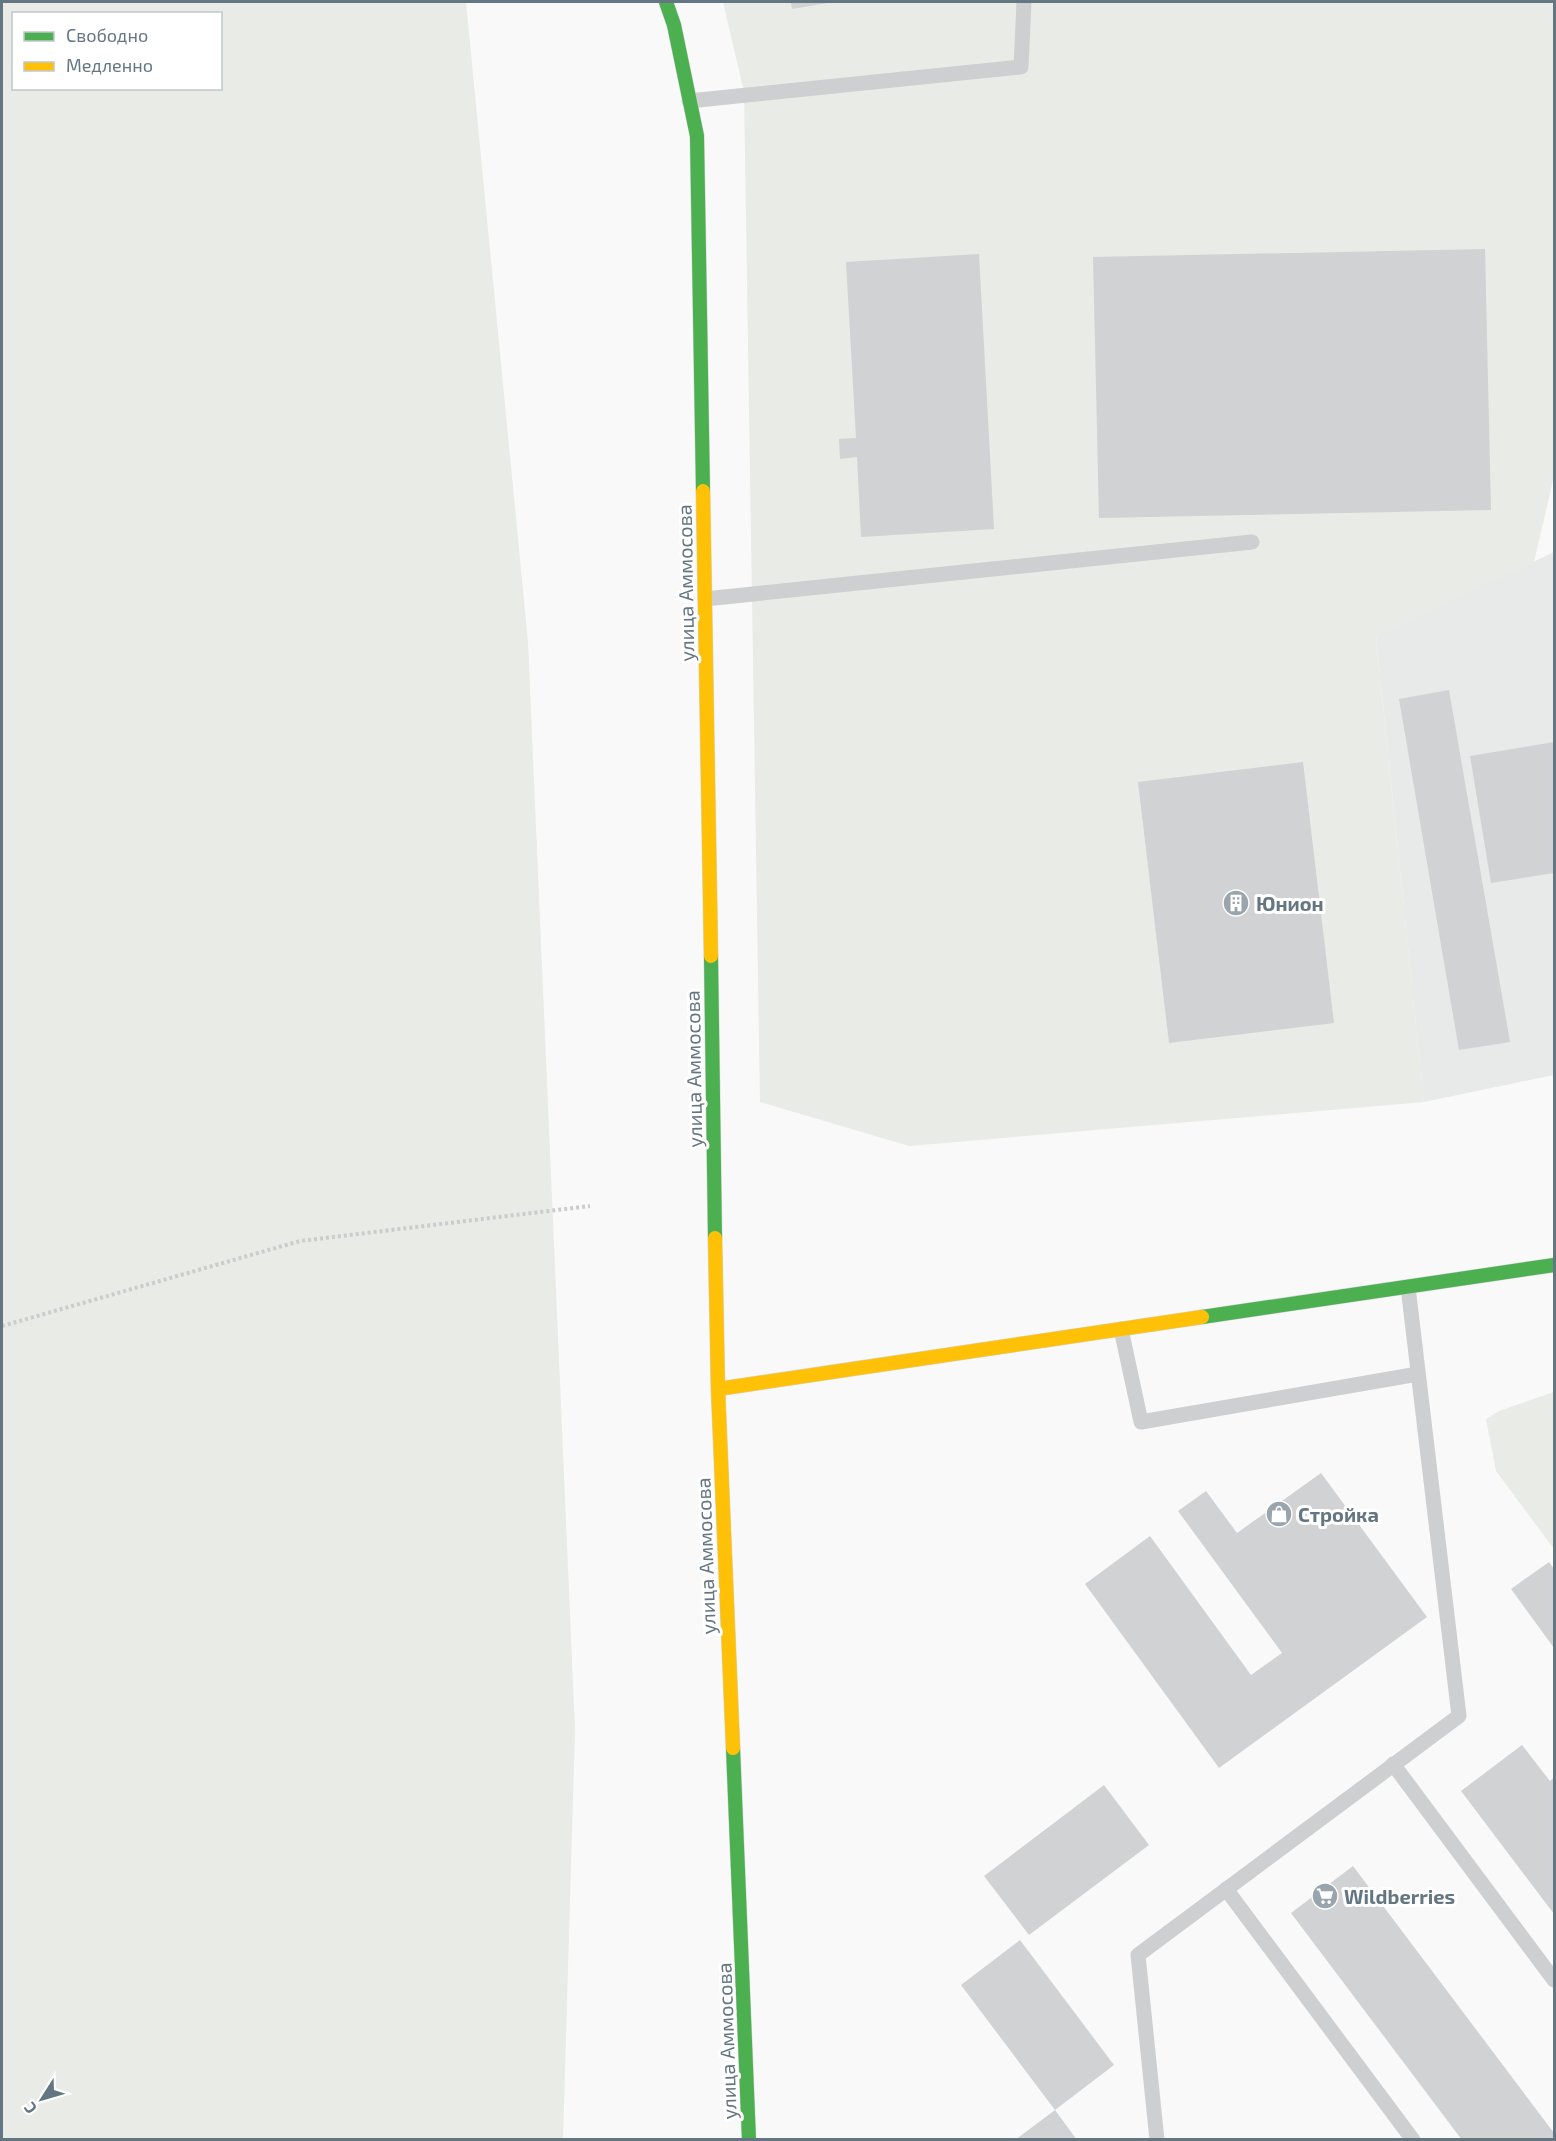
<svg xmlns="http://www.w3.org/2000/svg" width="1556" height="2141" viewBox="0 0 1556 2141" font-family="'Exo 2',sans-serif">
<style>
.built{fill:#e8e9e9}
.green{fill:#e8ebe6;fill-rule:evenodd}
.building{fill:#d0d2d3}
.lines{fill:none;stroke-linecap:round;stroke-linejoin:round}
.fast-casing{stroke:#d5d6d7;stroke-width:15}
.slow-casing{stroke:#d5d6d7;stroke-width:15}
.path{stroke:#cbcccd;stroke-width:4;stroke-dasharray:3 3;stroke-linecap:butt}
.lane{stroke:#cecfd0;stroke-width:15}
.fast{stroke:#4caf50;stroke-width:14}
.slow{stroke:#ffc107;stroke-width:14}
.labels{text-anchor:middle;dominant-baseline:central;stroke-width:6;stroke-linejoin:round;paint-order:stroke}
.street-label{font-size:20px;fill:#657683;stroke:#fff}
.poi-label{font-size:20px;font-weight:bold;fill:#657683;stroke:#fff;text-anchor:start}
</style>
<rect width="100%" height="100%" fill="#f9f9f9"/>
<!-- built -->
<path class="built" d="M1554 552V1075L1424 1102 1376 636Z"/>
<!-- green -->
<path class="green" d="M2 2H466L528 642 575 1730 563 2139H2ZM14 14H220V88H14Z
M723 2H1554V476L1534 562 1376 637 1424 1102 909 1146 760 1102 744 92Z
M1554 1392V1549L1496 1471 1486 1419 1499 1411Z"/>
<!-- building -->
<path class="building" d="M791 2H827V3L792 9Z
M1485 249 1491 510 1099 518 1093 257Z
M979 254 994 529 861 537 857 457 840 459 839 439 856 438 846 262Z
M1449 690 1510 1042 1459 1050 1399 699Z
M1554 742V873L1491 883 1470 756Z
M1303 762 1334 1023 1169 1043 1138 782Z
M1321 1473 1427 1617 1219 1768 1085 1584 1150 1536 1251 1675 1282 1653 1178 1511 1206 1491 1237 1533Z
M1549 1562 1554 1569V1648L1511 1589Z
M1522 1745 1550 1781 1554 1777V1914L1461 1791Z
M1104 1785 1149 1845 1029 1935 984 1876Z
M1353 1866 1554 2133V2140H1462L1291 1913Z
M1020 1940 1114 2065 1055 2110 961 1985Z
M1055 2110 1077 2140H1015Z"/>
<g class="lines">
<defs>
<path id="fast" d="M666 2 674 25 697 136 703 491
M711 956 715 1238
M1202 1317 1554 1265
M733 1748 749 2140"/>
<path id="slow" d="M703 491 711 956
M715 1238 718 1389 733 1748
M718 1389 1202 1317"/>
</defs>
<!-- fast casing -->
<use href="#fast" class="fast-casing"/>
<!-- slow casing -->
<use href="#slow" class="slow-casing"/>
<!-- path -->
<path class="path" d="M2 1326 300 1241 590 1206"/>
<!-- lane -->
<path class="lane" d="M689 101 1021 67 1024 2
M705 599 1252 542
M1121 1329 1141 1422 1418 1374
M1393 1764 1554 1980
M1226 1889 1413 2140
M1157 2140 1138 1955 1459 1716 1408 1287"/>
<!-- fast -->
<use href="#fast" class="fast"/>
<!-- slow -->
<use href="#slow" class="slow"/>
</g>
<!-- icons -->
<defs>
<symbol id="building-disc" viewBox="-11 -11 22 22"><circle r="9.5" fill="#99a4ac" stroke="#fff"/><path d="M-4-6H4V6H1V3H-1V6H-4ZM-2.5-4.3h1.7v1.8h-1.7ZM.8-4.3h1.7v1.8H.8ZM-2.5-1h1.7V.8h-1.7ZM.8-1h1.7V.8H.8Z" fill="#fff"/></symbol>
<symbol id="shop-disc" viewBox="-11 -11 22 22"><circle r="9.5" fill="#99a4ac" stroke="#fff"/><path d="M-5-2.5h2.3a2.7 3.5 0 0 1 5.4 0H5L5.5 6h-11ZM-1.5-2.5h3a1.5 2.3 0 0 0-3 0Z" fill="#fff"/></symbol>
<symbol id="supermarket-disc" viewBox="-11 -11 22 22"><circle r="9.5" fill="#99a4ac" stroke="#fff"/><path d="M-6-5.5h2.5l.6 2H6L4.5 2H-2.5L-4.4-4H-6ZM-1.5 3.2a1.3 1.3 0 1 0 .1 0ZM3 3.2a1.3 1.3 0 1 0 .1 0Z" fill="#fff"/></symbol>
</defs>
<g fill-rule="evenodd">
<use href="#building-disc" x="1221" y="888" width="30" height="30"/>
<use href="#shop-disc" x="1264" y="1499" width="30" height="30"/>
<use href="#supermarket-disc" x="1310" y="1881" width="30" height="30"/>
</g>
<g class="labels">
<!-- street labels -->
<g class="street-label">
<text transform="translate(685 583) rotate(-91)">улица Аммосова</text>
<text transform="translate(693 1069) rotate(-91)">улица Аммосова</text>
<text transform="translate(705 1556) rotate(-92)">улица Аммосова</text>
<text transform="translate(726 2041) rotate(-92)">улица Аммосова</text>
</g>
<!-- poi labels -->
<g class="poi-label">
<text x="1256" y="903">Юнион</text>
<text x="1298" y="1514">Стройка</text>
<text x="1344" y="1896">Wildberries</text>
</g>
</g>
<!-- border -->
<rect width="1556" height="2141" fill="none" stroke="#657683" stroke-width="6"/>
<!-- legend -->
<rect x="12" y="12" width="210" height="78" fill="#ffffff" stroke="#c1c8cd" stroke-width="1.5"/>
<rect x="24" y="32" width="30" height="9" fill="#4caf50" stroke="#c1c8cd" stroke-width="1.5"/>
<text x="66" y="42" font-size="18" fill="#657683">Свободно</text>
<rect x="24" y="62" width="30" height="9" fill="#ffc107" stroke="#c1c8cd" stroke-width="1.5"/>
<text x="66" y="72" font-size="18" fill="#657683">Медленно</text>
<!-- north arrow -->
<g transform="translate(42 2099) rotate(233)" stroke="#ffffff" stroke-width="4.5" paint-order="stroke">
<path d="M0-4.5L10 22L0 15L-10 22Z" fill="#657683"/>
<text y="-9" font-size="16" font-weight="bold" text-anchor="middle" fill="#657683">С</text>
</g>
</svg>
